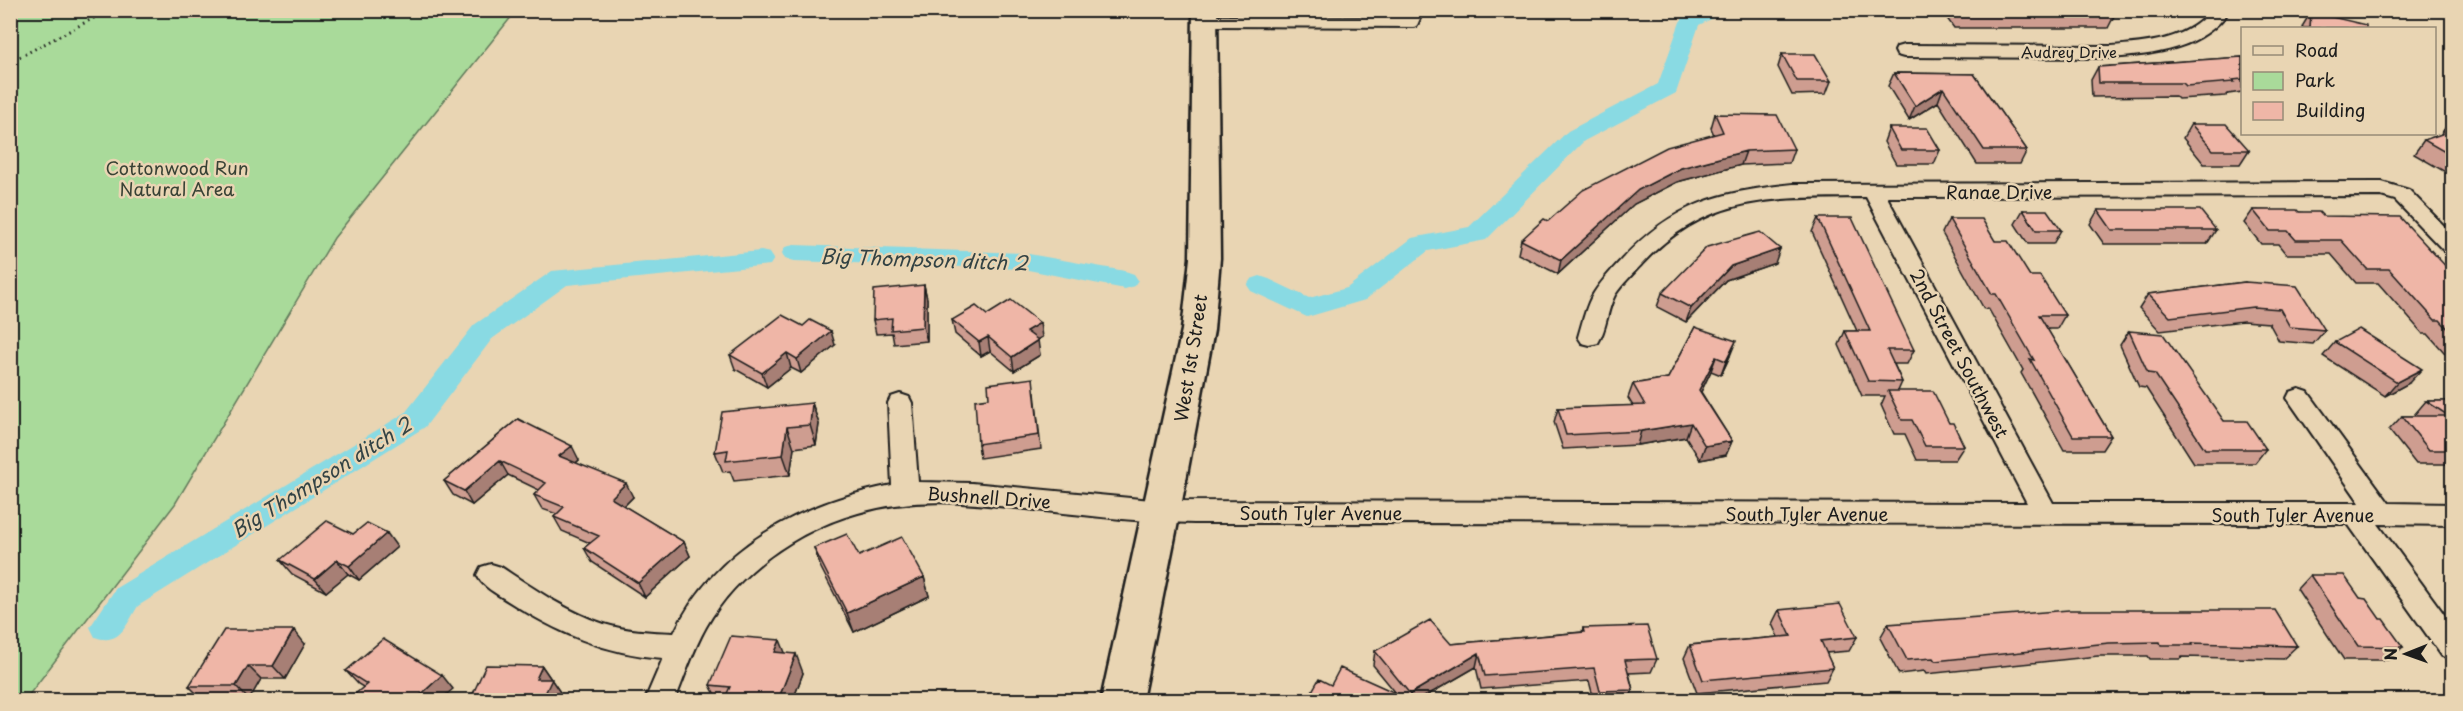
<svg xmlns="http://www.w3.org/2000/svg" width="2463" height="711" viewBox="0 0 2463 711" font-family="'Playpen Sans',sans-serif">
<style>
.green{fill:#a9da9a;stroke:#627b5b;stroke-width:1.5}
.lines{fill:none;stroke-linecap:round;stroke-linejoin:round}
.canal{fill:#89dae3;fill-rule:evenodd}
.lane-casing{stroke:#1c1c1c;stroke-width:14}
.street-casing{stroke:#1c1c1c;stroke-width:4}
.secondary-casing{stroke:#1c1c1c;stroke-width:5}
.path{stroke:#1c1c1c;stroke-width:3;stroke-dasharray:1.5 4;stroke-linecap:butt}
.lane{stroke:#e9d5b3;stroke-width:10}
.street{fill:#e9d5b3;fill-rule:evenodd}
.secondary{fill:#e9d5b3;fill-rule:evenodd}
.wall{fill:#ce9d90;stroke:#1c1c1c;stroke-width:1.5}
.shaded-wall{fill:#a77f75;stroke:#1c1c1c;stroke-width:1.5}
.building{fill:#efb6a7;stroke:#1c1c1c;stroke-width:1.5}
.labels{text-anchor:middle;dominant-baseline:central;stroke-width:5;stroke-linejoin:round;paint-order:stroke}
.far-street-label{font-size:15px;fill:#1c1c1c;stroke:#e9d5b3}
.park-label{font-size:18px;fill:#384235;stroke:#e9d5b3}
.street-label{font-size:18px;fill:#1c1c1c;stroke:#e9d5b3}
.water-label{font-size:20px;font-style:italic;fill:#324244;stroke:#e9d5b3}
</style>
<rect width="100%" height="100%" fill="#e9d5b3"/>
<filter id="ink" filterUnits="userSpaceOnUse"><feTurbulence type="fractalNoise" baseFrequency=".0167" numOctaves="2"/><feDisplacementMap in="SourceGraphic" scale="12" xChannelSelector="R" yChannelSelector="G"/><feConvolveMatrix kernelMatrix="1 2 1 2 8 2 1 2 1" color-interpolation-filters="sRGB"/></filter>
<g filter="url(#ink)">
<!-- green -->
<path class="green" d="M10 11H516L334 238 175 504 25 700H10Z"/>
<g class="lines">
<!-- canal -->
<path class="canal" d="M1697 10H1724L1721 14 1699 25 1676 93 1584 141 1486 240 1428 251 1365 300 1307 317 1251 291 1247 285 1251 279 1260 276 1269 279 1309 298 1347 288 1412 238 1469 227 1568 131 1658 84 1680 22 1683 18Z
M794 245 1023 253 1125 271 1134 274 1138 280 1134 286 1125 289 1023 269 794 261 785 259 782 253 785 247Z
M761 251 770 253 774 259 770 265 567 285 492 339 425 427 138 606C126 625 120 646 95 637L90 627 116 588 405 413 474 325 552 271Z"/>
<defs>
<path id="lane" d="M1205 21 1413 22 1416 15 1411 10"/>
<path id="street" d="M2211 10H2230C2202 50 2156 54 2111 58L1904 57 1897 55 1895 51 1897 47 1904 45 2111 46C2147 43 2187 41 2211 10Z
M2382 182 2409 190 2452 234V253L2444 251 2395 200 2381 196 1887 197 2053 503H2360L2287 398 2290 392 2299 389 2308 392 2389 503 2452 504V525L2378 524 2452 625V659L2442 656 2348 524C1963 524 1578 523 1194 523 1134 522 1076 514 1017 508 963 502 911 497 858 513 797 530 737 572 706 627 693 650 685 676 675 700H645L663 658C604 654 557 632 508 601 497 594 483 587 477 575L481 567 491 564 501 567C533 588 567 612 604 624 626 631 650 632 674 633 716 546 801 503 892 485L888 403 891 397 900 394 909 397 912 403 918 482 972 483 1162 501 2027 503 1866 197C1777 198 1707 193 1642 264 1633 274 1622 284 1615 295 1607 310 1607 328 1598 343L1590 345 1582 343 1578 337C1582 324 1585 310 1591 298 1599 283 1611 271 1622 259 1674 203 1719 192 1793 184Z"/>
<path id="secondary" d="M1193 10H1217L1220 258 1214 330 1180 512 1142 700H1101L1182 330 1190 258Z"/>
</defs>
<!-- lane casing -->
<use href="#lane" class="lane-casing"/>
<!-- street casing -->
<use href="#street" class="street-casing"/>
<!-- secondary casing -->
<use href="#secondary" class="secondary-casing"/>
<!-- path -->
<path class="path" d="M10 62 109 10"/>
<!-- lane -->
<use href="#lane" class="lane"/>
<!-- street -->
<use href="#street" class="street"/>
<!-- secondary -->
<use href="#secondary" class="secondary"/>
</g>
<!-- wall -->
<path class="wall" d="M1276 10H1323V11Z
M1941 10H2112L2115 14 2108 28H1954Z
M2311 12 2366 28H2302L2303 25Z
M1782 54 1831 81 1826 94 1792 95 1778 67Z
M2242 57V92L2228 94 2226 96 2178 99 2175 96 2092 97 2091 80 2098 67Z
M1894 73 1974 74 2027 150 2020 164H1977L1938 102 1909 120 1888 86Z
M1715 114 1794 149 1789 163 1741 165 1677 182 1634 204 1558 274 1518 254 1521 240 1548 221 1714 135 1711 128Z
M2191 124 2249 150 2240 164H2204L2183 138Z
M2446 127 2452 131V171L2447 173 2414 154 2424 140 2440 135Z
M1889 128 1940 150 1934 164H1896L1884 142Z
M2023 210 2061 230 2053 244H2028L2015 224Z
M2098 210 2216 230 2207 244H2104L2090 224Z
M2253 210 2299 212 2323 216 2452 273V361L2428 334H2423L2378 283H2356L2331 254H2286L2278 244H2261L2244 223Z
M1818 218 1914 350 1907 364H1894L1902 382 1898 391 1949 423 1964 446 1955 460H1917L1905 434H1894L1881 405 1885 396H1862L1839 345 1845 331H1857L1812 232Z
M1949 219 1995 241 2030 276 2065 315 2057 329H2047L2111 436 2102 450H2064L2021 373 2023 370 1988 308 1984 309 1942 233Z
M1775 263 1726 280 1686 322 1657 307 1662 293Z
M2245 282 2325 330 2313 344 2279 341 2269 323 2243 321 2160 331 2139 308 2148 294Z
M924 285 927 299V341L894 344 892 333 876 334 873 320Z
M987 315 1042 337 1037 340 1040 355 1014 371 990 351 981 356 955 334 952 320Z
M1695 327 1730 356 1721 375 1711 371 1701 392 1732 441 1726 455 1700 460 1686 437 1637 445 1563 449 1554 422 1558 408 1633 406 1628 398 1633 384 1668 378Z
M2129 331 2224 421 2266 449 2255 463H2194L2146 388 2139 387 2120 345Z
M2335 342 2409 383 2385 396 2323 356Z
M835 345 801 373 791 368 767 387 735 369 730 355Z
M1035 393 1041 449 980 458 978 444Z
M2426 401H2452V464H2416L2389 430 2402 416H2414V415Z
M812 403 819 424 816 445 794 448 790 475 734 481 730 471 723 472 715 452Z
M518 419 579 460 576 463 633 497 624 506 684 542 690 556 645 597 592 562 584 548 590 543 562 531 554 517 557 514 542 509 534 495 539 490 508 475 472 505 453 495 444 481Z
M353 534 397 547 359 580 348 574 326 592 292 574 280 560Z
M814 548 859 556 924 577 929 596 854 632 821 568Z
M2310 575 2360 598 2380 619 2403 647 2388 660H2344L2297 589Z
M1779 610 1857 637 1849 651 1826 653 1833 668 1826 681 1697 693 1684 658 1690 645 1778 637 1772 624Z
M1888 624 2297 646 2283 659 2182 657 2181 659H2150L2148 656H2098L1926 674 1924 671 1899 674 1880 638Z
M1583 628 1657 659 1651 672 1629 673 1633 690 1629 700H1594L1589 681 1481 689 1476 667 1419 700H1402L1400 697 1399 700H1307L1331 685 1396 693 1373 665 1375 651 1582 632Z
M305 644 285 679H261L249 700 202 699 189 686Z
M785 653 803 673 793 700H718L710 685Z
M542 666 564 698 563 700H472L471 698Z
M346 671 453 689 363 687 358 684Z"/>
<!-- shaded-wall -->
<path class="shaded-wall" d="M1943 88 1938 102 1909 120 1915 106Z
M1746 151 1741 165 1677 182 1634 204 1558 274 1561 260 1638 190 1681 168Z
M2452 166V171L2447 173Z
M1780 249 1775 263 1726 280 1686 322 1691 308 1731 266Z
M924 285 927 299V341L923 327Z
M1040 323 1042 337 1028 345 1026 331Z
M831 331 835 345 801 373 797 359Z
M988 337 990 351 981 356 979 342Z
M1038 340 1040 355 1014 371 1012 357Z
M1736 341 1730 356 1721 375 1726 361Z
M787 353 791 368 767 387 762 373Z
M1716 357 1711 371 1695 404 1699 390Z
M2422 369 2409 383 2385 396 2397 382Z
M812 403 819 424 816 445 810 425Z
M1691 423 1686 437 1637 445 1641 431Z
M787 427 794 448 790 475 783 455Z
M1732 441 1726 455 1700 460 1705 446Z
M572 446 579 460 567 470 559 456Z
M500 461 508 475 472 505 464 491Z
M626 483 633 497 618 512 611 498Z
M387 533 397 547 359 580 349 566Z
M684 542 690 556 645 597 638 583Z
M337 560 348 574 326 592 315 579Z
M924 577 929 596 854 632 847 613Z
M294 630 305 644 285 679 273 666Z
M780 640 788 660 775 652Z
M1479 653 1476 667 1419 700H1409L1410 694Z
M796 654 803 673 793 700H778Z
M248 666 261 679 249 700 236 686Z
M542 666 564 698 563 700H545L536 679Z
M442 675 453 689 440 700H415Z"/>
<!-- building -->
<path class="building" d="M1957 10H2112L2115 14 1960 15Z
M2311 12 2366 25V28H2310Z
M1782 54H1815L1831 81H1797Z
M2242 57V79L2232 80 2234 82 2186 86 2183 83H2099L2098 67Z
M1894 73 1974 74 2027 150H1984L1943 88 1915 106Z
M1715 114 1777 115 1794 149 1746 151 1681 168 1638 190 1561 260 1521 240 1544 219 1548 221 1583 190 1667 147 1723 132Z
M2191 124H2226L2249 150H2213Z
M2446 127 2452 131V156L2424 140 2442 134Z
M1889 128H1927L1940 150H1901Z
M2023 210H2047L2061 230H2036Z
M2098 210H2200L2216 230H2112Z
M2253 210H2297L2299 212H2319L2323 216 2400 217 2452 273V333L2440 320H2435L2389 269H2367L2341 240H2296L2288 231H2270Z
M1818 218H1852L1914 350H1887L1902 382 1868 381 1845 331H1870Z
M1949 219H1982L1995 241H2008L2030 276H2040L2065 315H2039L2111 436H2073L2030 359 2034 360 1996 294H1992Z
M1760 232 1780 249 1731 266 1691 308 1662 293 1707 247Z
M2245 282 2297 286 2325 330 2290 327 2280 309 2253 307 2170 317 2148 294Z
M924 285 923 327 891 330 892 318 873 320 874 290Z
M1011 300 1040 323 1026 331 1038 340 1012 357 988 337 979 342 952 320 976 306 987 315Z
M782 315 803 326 810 320 831 331 797 359 787 353 762 373 730 355Z
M1695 327 1736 341 1726 361 1716 357 1699 390 1732 441 1705 446 1691 423 1641 431 1566 435 1558 408 1645 405 1633 384 1668 378Z
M2359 329 2422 369 2397 382 2335 342Z
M2129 331 2163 334 2224 421H2247L2266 449H2205L2155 374 2148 373Z
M1033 378 1039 435 978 444 975 400 989 398 988 384Z
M1888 391H1933L1949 423H1953L1964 446H1925L1912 420H1902Z
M2426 401H2452V450H2429L2402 416H2449Z
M812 403 810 425 787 427 783 455 726 461 728 450 715 452 722 412Z
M518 419 572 446 559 456 626 483 611 498 684 542 638 583 584 548 599 536 554 517 564 507 534 495 546 483 500 461 464 491 444 481Z
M327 521 353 534 367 523 387 533 349 566 337 560 315 579 280 560Z
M847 534 859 556 902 537 924 577 847 613 814 548Z
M2310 575H2344L2360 598 2366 599 2380 619H2383L2403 647 2358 646Z
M1840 604 1857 637 1821 641 1833 668 1703 680 1690 645 1791 636 1779 610Z
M2069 610H2275L2297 646 2192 643 2193 645H2161L2160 642 2109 643 1935 661 1933 658 1907 660 1888 624Z
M1430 620 1451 644 1584 632 1583 628 1647 626 1657 659 1625 660 1633 690 1600 691 1594 668 1485 676 1479 653 1410 694 1375 651Z
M224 630H294L273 666H248L236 686H189Z
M731 636 780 640 775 652 796 654 778 700H724L730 687 710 685Z
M383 639 442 675 415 700H348L367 684 346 671Z
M486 665 542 666 536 679H552L543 698 559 699V700H494L495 699 471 698Z
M1340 668 1400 695 1398 700H1307L1319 679 1331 685Z"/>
</g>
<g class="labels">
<!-- far-street labels -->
<g class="far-street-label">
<text x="2069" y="51">Audrey Drive</text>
</g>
<!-- park labels -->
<g class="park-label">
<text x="177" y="167">Cottonwood Run<tspan x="177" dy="21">Natural Area</tspan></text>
</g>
<!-- street labels -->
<g class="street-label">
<text x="1999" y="191">Ranae Drive</text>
<text transform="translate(1960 353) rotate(62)">2nd Street Southwest</text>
<text transform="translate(1190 358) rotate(-81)">West 1st Street</text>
<text transform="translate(989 497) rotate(4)">Bushnell Drive</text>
<text x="1321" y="512">South Tyler Avenue</text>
<text x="1807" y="513">South Tyler Avenue</text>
<text x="2293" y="514">South Tyler Avenue</text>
</g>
<!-- water labels -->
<g class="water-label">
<text transform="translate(924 259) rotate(2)">Big Thompson ditch 2</text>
<text transform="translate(321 477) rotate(-32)">Big Thompson ditch 2</text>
</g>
</g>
<!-- margin -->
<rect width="2463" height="711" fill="none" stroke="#e9d5b3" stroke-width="36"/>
<rect x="18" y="18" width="2427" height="675" fill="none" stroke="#1c1c1c" stroke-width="2" filter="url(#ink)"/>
<!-- legend -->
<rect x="2241" y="27" width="195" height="108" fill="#e9d5b3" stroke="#978b77" stroke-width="1.5"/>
<rect x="2253" y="46" width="30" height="9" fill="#e9d5b3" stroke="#978b77" stroke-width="1.5"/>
<text x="2295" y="57" font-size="18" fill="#1c1c1c">Road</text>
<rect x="2253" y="72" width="30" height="18" fill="#a9da9a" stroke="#978b77" stroke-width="1.5"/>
<text x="2295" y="87" font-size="18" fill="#1c1c1c">Park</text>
<rect x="2253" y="102" width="30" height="18" fill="#efb6a7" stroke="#978b77" stroke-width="1.5"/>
<text x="2295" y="117" font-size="18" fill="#1c1c1c">Building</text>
<!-- north arrow -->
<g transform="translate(2406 654) rotate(269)" stroke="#e9d5b3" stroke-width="4.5" paint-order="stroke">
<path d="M0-4.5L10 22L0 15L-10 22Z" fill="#1c1c1c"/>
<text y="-9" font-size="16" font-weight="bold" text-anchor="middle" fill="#1c1c1c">N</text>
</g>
</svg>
